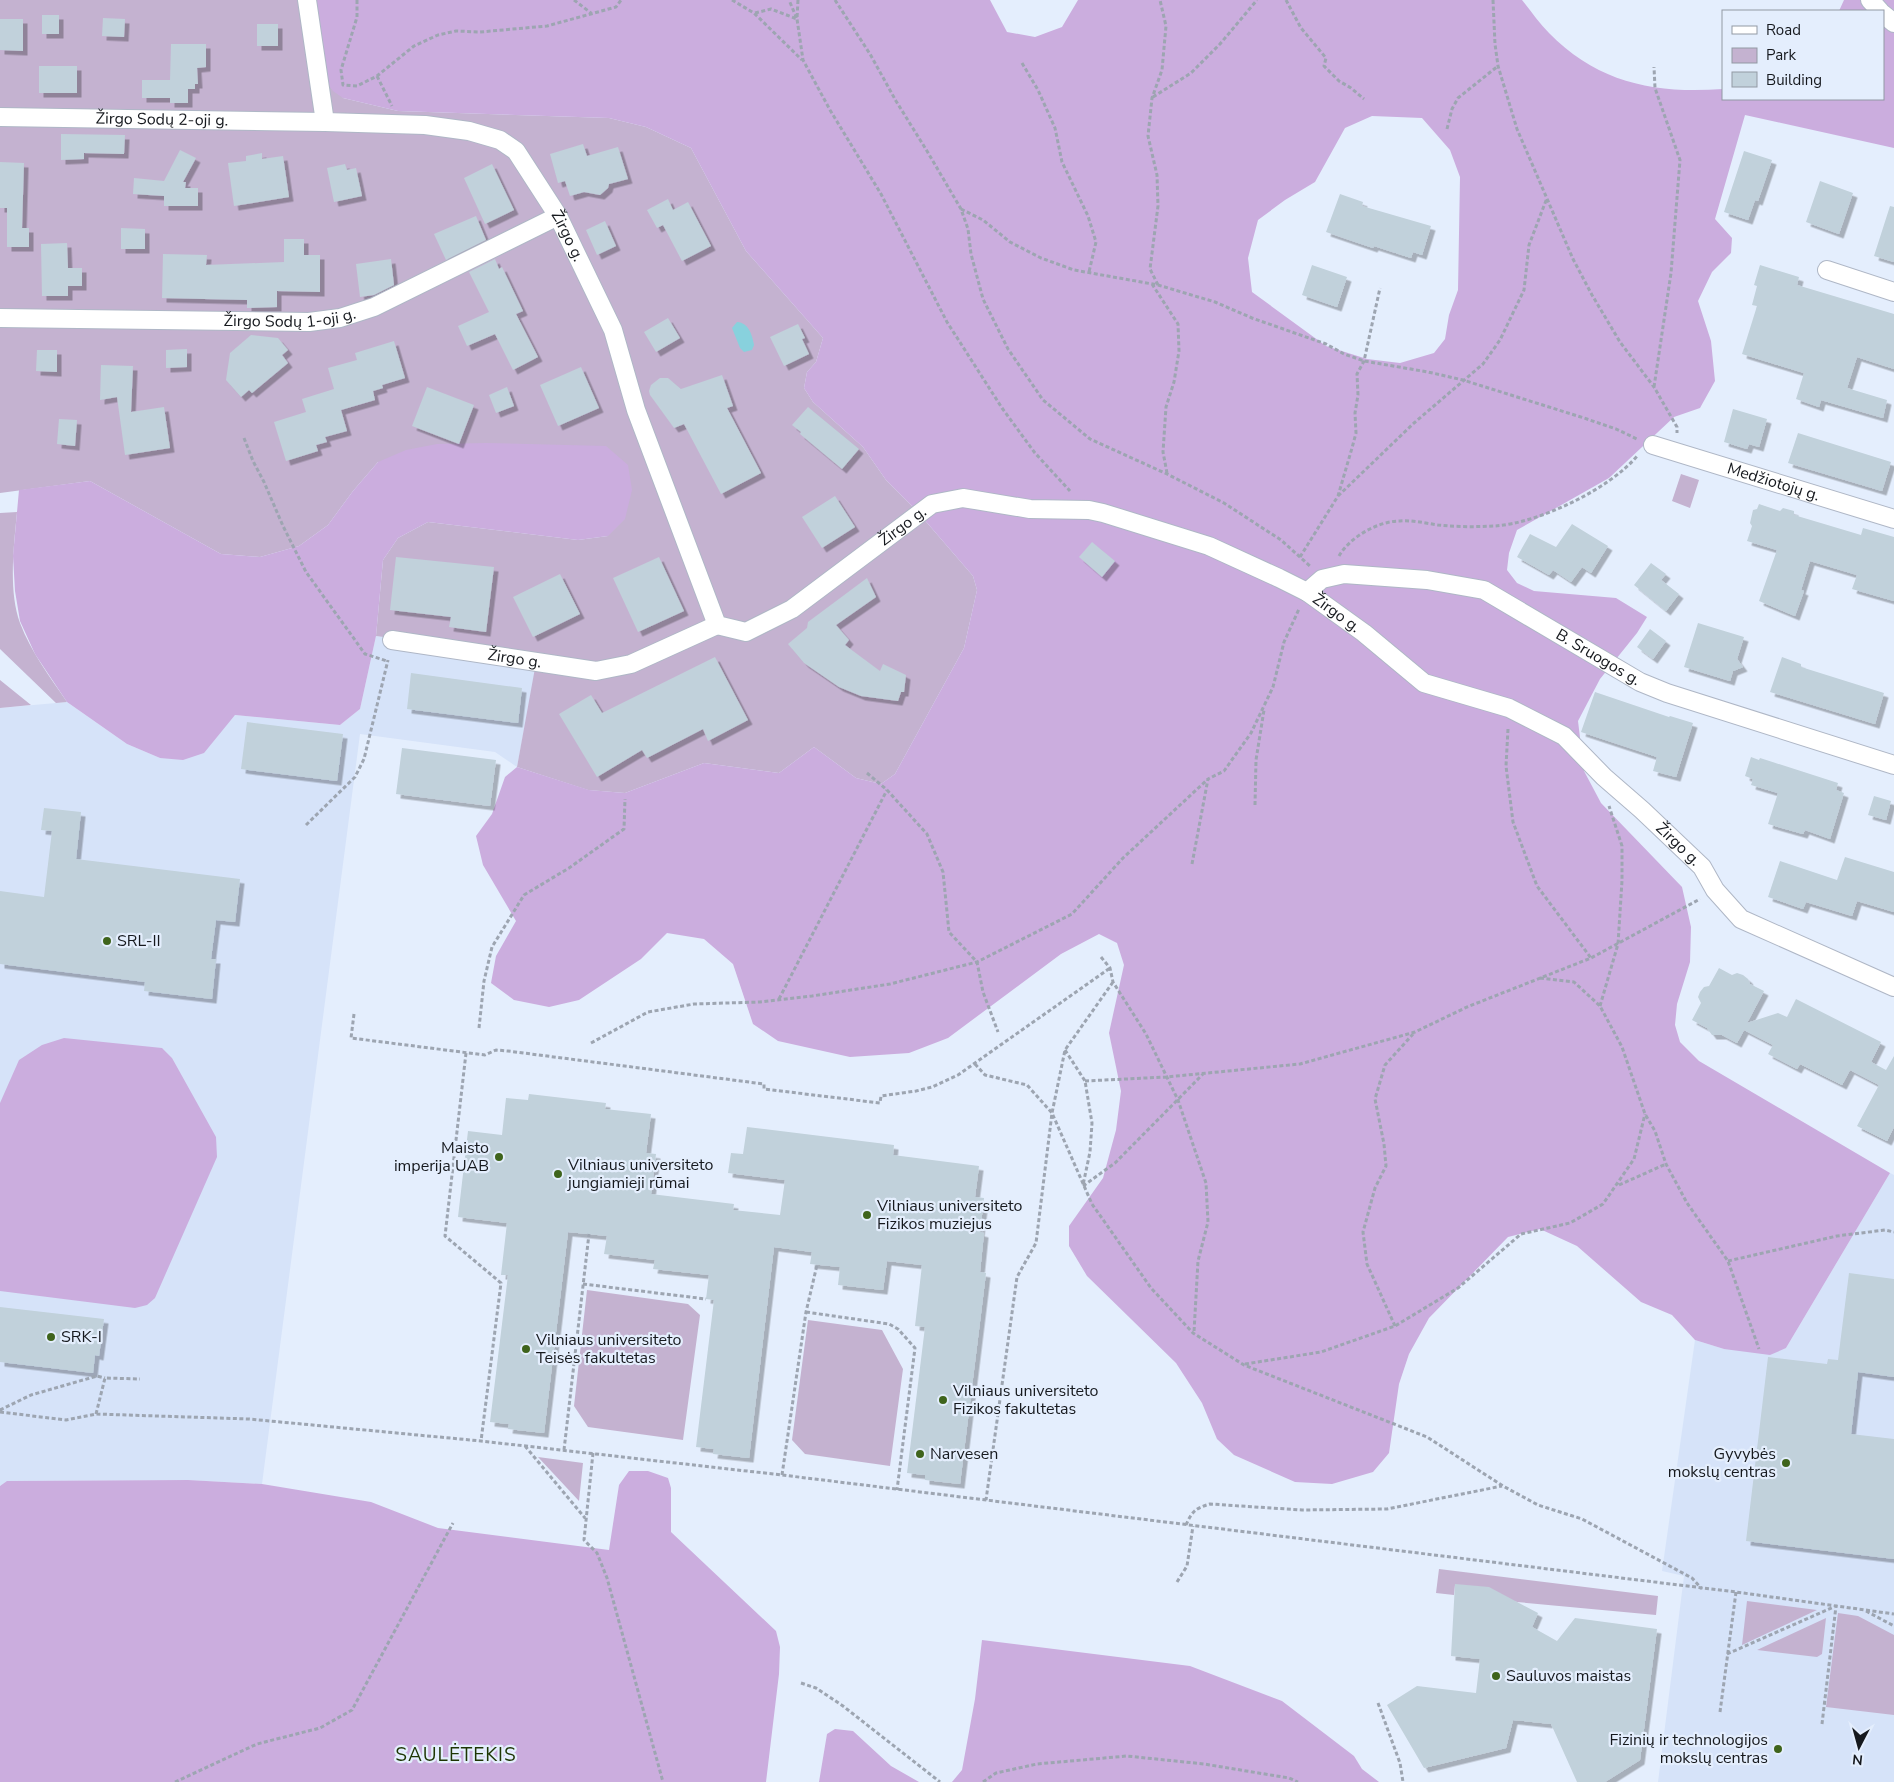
<svg xmlns="http://www.w3.org/2000/svg" width="1894" height="1782" viewBox="0 0 1894 1782" font-family="'Nunito Sans',sans-serif">
<style>
.built{fill:#d6e3f9}
.green{fill:#c4b2d0}
.forest{fill:#cbadde;fill-rule:evenodd}
.water{fill:#88d1dd}
.building{fill:#c1d1db;filter:url(#shadow)}
.lines{fill:none;stroke-linecap:round;stroke-linejoin:round}
.street-casing{stroke:#afb7c6;stroke-width:20}
.path{stroke:#9da5b1;stroke-width:3;stroke-dasharray:4 2.5;stroke-linecap:butt}
.street{stroke:#fff;stroke-width:18}
.poi-dot{fill:#3f641c;stroke:#e4eefd;stroke-width:2}
.labels{text-anchor:middle;dominant-baseline:central;stroke-width:4.5;stroke-linejoin:round;paint-order:stroke}
.street-label{font-size:16px;fill:#16191e;stroke:#e4eefd}
.poi-label{font-size:16px;fill:#16191e;stroke:#e4eefd;text-anchor:start}
.quarter-label{font-size:19px;letter-spacing:1px;fill:#1d3503;stroke:#e4eefd}
</style>
<defs>
<filter id="shadow"><feDropShadow dx="4.5" dy="4.5" stdDeviation="0" flood-color="#0004"/></filter>
</defs>
<rect width="100%" height="100%" fill="#e4eefd"/>
<!-- built -->
<path class="built" d="M376 636 538 657 517 767 495 752 360 734 262 1484 188 1480 8 1481 0 1486V708L67 702 127 744 160 758 235 715 340 725 360 709Z
M1890 1173 1894 1175V1782H1658L1684 1576 1662 1571 1695 1340 1724 1349 1786 1348Z"/>
<!-- green -->
<path class="green" d="M0 0H315L343 98 398 111 609 118 646 127 691 148 746 251 823 338 816 362 807 372 804 388 813 402 863 447 886 480 916 510 973 576 977 590 964 648 895 774 881 784 856 778 814 747 779 773 704 763 625 793 588 790 517 767 537 657 376 636 383 560 398 538 428 522 578 540 608 536 378 462 353 491 328 525 299 546 260 557 221 554 90 481 0 493Z
M1681 474 1699 480 1690 508 1672 501Z
M17 512C14 545 8 590 20 623 31 652 50 677 67 702L56 703 0 649V513Z
M0 680 31 705 0 708Z
M587 1290 688 1304 700 1315 683 1440 588 1427 574 1406Z
M808 1320 882 1330 903 1369 890 1466 805 1454 792 1440Z
M538 1457 583 1463 579 1501Z
M1439 1569 1658 1596 1656 1615 1517 1602 1455 1585 1454 1595 1436 1593Z
M1747 1601 1817 1610 1742 1645Z
M1838 1613 1858 1616 1894 1635V1715L1826 1707Z
M1826 1618 1822 1654 1817 1657 1757 1650Z"/>
<!-- forest -->
<path class="forest" d="M315 0H990L1007 32 1035 37 1062 27 1078 0H1522C1531 11 1539 23 1549 33 1598 83 1655 94 1723 89V99H1883V11H1839L1844 0H1894V148L1745 115 1715 219 1732 238 1731 253 1712 272 1698 301 1711 341 1715 381 1700 408 1674 417 1609 478 1517 530 1509 553 1507 570 1517 583 1534 591 1616 598 1647 617 1637 633 1600 679 1578 721 1584 771 1601 803 1682 887 1691 927 1690 962 1677 1004 1675 1025 1680 1042 1699 1061 1890 1173 1786 1348 1770 1355 1724 1349 1695 1340 1672 1315 1641 1302 1577 1246 1540 1229 1508 1237 1429 1318 1409 1354 1399 1384 1389 1453 1373 1472 1332 1484 1295 1482 1234 1455 1217 1439 1202 1403 1176 1363 1087 1276 1069 1246V1226L1103 1178 1116 1130 1121 1091 1109 1033 1124 965 1117 943 1099 934 1061 954 948 1038 909 1053 850 1057 778 1041 753 1024 733 964 704 939 667 933 641 959 579 1000 549 1007 514 1000 491 983 496 956 516 921 483 865 476 836 492 814 505 777 517 767 589 790 625 793 704 763 779 773 814 747 856 778 881 784 895 774 964 648 977 590 973 576 916 510 886 480 863 447 813 402 804 388 807 372 816 362 823 338 746 251 691 148 646 127 609 118 398 111 343 98 333 91 326 82ZM1372 116 1422 118 1450 150 1460 177 1458 290 1449 315 1445 339 1434 353 1400 363 1367 359 1326 346 1252 292 1248 258 1258 220 1285 200 1315 182 1345 128Z
M486 443 606 446 628 465 632 490 625 519 608 536 578 540 428 522 398 538 383 560 376 636 360 709 340 725 235 715 204 753 183 760 160 758 127 744 67 702 35 654 20 621 15 591 13 556 19 490 90 481 221 554 260 557 299 546 328 525 353 491 378 462 406 450 437 444Z
M64 1038 162 1048 172 1058 216 1137 217 1157 155 1298 147 1305 135 1308 0 1291V1103L19 1060 42 1045Z
M629 1471H648L668 1478 671 1488V1532L776 1631 780 1647 779 1674 766 1782H0V1486L7 1481 188 1480 262 1484 371 1502 438 1528 609 1550 619 1485Z
M982 1640 1190 1666 1282 1701 1354 1756 1362 1769 1379 1782H952L962 1770 975 1699Z
M835 1729 853 1731 891 1766 919 1782H819L827 1734Z"/>
<!-- water -->
<path class="water" d="M737 322C749 323 752 335 754 345L752 350 744 352 740 348 732 328Z"/>
<!-- building -->
<path class="building" d="M42 15H59V34H42Z
M103 18 125 19 124 37 102 36Z
M0 19H23V51L0 50Z
M257 24H278V46H257Z
M171 44H206V67L197 68 198 84H195V89H188V103H170V98H142V80H170Z
M39 66H77V93H39Z
M61 134 125 135 124 154 84 153V159L61 160Z
M583 144 587 156 618 147 628 179 609 184 608 188 600 195 584 192 570 196 565 181 558 183 550 154Z
M180 150 196 158 183 182H186L185 188H198V206H164V196L133 194 134 178 164 181Z
M1744 151 1772 160 1758 201 1755 200 1748 220 1724 212Z
M262 153V159L283 156 289 197 234 206 228 163 246 161V156Z
M0 162 24 163 22 228H29V247H7V208H0Z
M345 164 347 170 356 168 362 196 334 202 327 168Z
M492 164 514 210 485 224 464 178Z
M1820 181 1853 193 1839 234 1806 222Z
M1340 194 1363 202 1362 206 1431 226 1422 255 1413 252 1411 258 1374 246 1373 248 1326 232Z
M668 199 673 210 688 202 711 246 682 261 663 225 657 228 647 210Z
M1890 206 1894 207V262L1874 256Z
M476 216 486 240 446 260 434 234Z
M605 221 616 246 597 255 586 230Z
M121 228 145 229V249H121Z
M284 239H304V255H320V292L277 291V307L247 308V300L162 298 163 254 207 255 206 265 284 262Z
M67 243 68 268H82V286H68V296H42L41 244Z
M391 259 394 285 374 295 360 297 356 264Z
M495 259 499 269 502 267 523 311 516 314 538 357 513 370 495 334 467 346 458 326 489 312 469 272Z
M1312 265 1347 277 1337 307 1302 295Z
M1760 265 1799 277 1797 285 1894 314V369L1857 357 1847 388 1887 400 1883 418 1821 400 1819 407 1796 399 1804 373 1742 354 1757 306 1752 305 1757 286 1754 285Z
M668 318 680 338 656 352 644 332Z
M798 324 805 338 802 339 809 354 784 366 770 337Z
M251 335 278 338 288 350 282 355 288 363 252 393 249 390 241 397 226 380 230 353Z
M394 341 405 378 382 385 383 388 373 391 375 400 341 410 347 431 325 437 327 442 316 445 318 451 286 461 274 422 306 412 302 399 334 389 328 368 357 360 355 353Z
M187 349V367L166 368V350Z
M37 350H57V372L36 371Z
M101 365 133 366 131 412 164 407 170 448 125 455 117 397 100 400Z
M581 367 599 408 558 426 540 385Z
M722 375 733 406 727 408 761 473 721 494 684 424 674 428 650 395 649 391 651 385 660 378H668L681 389Z
M427 387 474 405 459 444 412 426Z
M507 387 514 406 496 413 489 395Z
M808 407 859 449 842 469 800 434 801 432 792 425Z
M1733 409 1767 419 1759 447 1749 444 1747 449 1724 442Z
M59 419 77 420 75 446 57 444Z
M1798 433 1891 462 1882 491 1788 463Z
M835 496 855 527 822 548 802 517Z
M1759 504 1780 511 1783 508 1794 511V515L1861 535 1863 528 1894 537V601L1852 589 1857 575 1810 561 1801 590 1804 591 1795 616 1759 601 1777 550 1747 541 1752 526 1750 523 1753 510 1757 509Z
M1572 524 1608 546 1591 573 1582 567 1571 582 1553 570 1549 575 1517 557 1530 534 1556 547Z
M1092 542 1115 561 1102 577 1079 557Z
M396 557 494 567 486 632 449 627 451 617 390 610Z
M659 557 684 611 638 632 613 578Z
M1651 563 1666 574 1661 580 1679 594 1666 611 1634 585Z
M560 574 580 614 533 637 513 597Z
M867 578 876 597 836 625 849 640 845 645 880 671 883 664 906 675 904 692H901L898 701 861 696 839 687 804 663 788 644 807 628 808 622Z
M1698 623 1744 637 1737 659 1743 667 1733 671 1730 681 1684 667Z
M1650 629 1666 641 1653 659 1637 647Z
M715 657 748 720 708 741 703 729 647 758 642 750 597 777 559 714 591 695 602 713Z
M1782 657 1801 664V667L1884 693 1875 724 1770 692Z
M411 673 522 688 518 723 407 709Z
M1595 692 1669 717 1670 716 1693 723 1676 777 1653 771 1657 757 1581 732Z
M247 722 343 734 337 781 241 769Z
M402 748 496 760 490 806 396 794Z
M1751 757 1759 760 1760 758 1838 783 1836 790 1844 793 1830 839 1805 830 1803 834 1768 824 1778 793 1751 785 1753 779 1745 776Z
M1874 796 1891 801 1886 820 1868 815Z
M44 808 81 812 76 859 240 879 235 922 216 920 211 959H216L212 999 144 991 145 982 0 964V891L44 897 52 831 41 830Z
M1845 857 1894 872V912L1857 901 1852 916 1806 902 1803 909 1768 897 1780 861 1837 880Z
M1719 968 1732 975 1737 973 1743 975 1748 979 1750 984 1764 991 1747 1023 1778 1013 1787 1017 1796 999 1881 1042 1871 1062 1886 1070 1894 1056V1127L1887 1141 1857 1126 1879 1085 1850 1070 1842 1085 1800 1064 1797 1069 1768 1054 1773 1045 1744 1030 1737 1043 1722 1035H1712L1707 1028 1692 1020 1701 1003 1698 997 1700 992 1704 987 1709 986Z
M529 1094 606 1103 605 1109 651 1114 646 1153 656 1154 651 1194 734 1204 733 1210 780 1215 785 1180 728 1173 731 1153 743 1154 747 1127 894 1145 893 1155 979 1166 975 1197 984 1198 980 1232 984 1233 980 1272 986 1273 960 1484 925 1480V1475L907 1473 925 1327 915 1326 922 1265 887 1261 883 1290 838 1285 840 1267 810 1264 812 1252 774 1247 749 1458 713 1454 714 1449 696 1447 714 1300 706 1299 709 1275 653 1269 655 1260 604 1254 607 1236 568 1232 544 1433 508 1429 509 1424 490 1422 508 1275H501L507 1223 458 1217 468 1131 502 1135 506 1098 528 1100Z
M1849 1273 1894 1279V1377L1858 1372 1851 1434 1894 1439V1559L1746 1541 1768 1357 1827 1364 1828 1359 1838 1360Z
M0 1307 104 1319 99 1356 95 1355 93 1373 0 1362Z
M1455 1584 1489 1587 1538 1613 1532 1627 1557 1641 1575 1618 1657 1629 1640 1760 1605 1782H1577L1551 1724 1513 1720 1506 1748 1424 1768 1387 1705 1417 1686 1476 1693 1480 1659 1451 1656Z"/>
<g class="lines">
<defs>
<g id="street">
<path id="s1" d="M307 0 325 122 425 125 469 131 500 140 516 151 558 216 613 330 636 410 717 625 746 632 792 609 932 504 963 498 1030 509 1089 510 1103 513 1209 546 1279 578 1307 592 1364 633 1424 683 1509 708 1564 736 1604 777 1642 810 1702 867 1715 890 1741 919 1894 987"/>
<path d="M1870 0 1880 11"/>
<path d="M1883 14 1894 23"/>
<path id="s2" d="M0 117 325 122"/>
<path d="M1827 270 1894 292"/>
<path id="s3" d="M0 318 309 322 340 318 374 307 558 216"/>
<path id="s4" d="M1653 445 1894 519"/>
<path id="s5" d="M1307 592 1322 579 1344 574 1427 580 1484 590 1640 682 1667 693 1894 765"/>
<path id="s6" d="M392 640 596 671 631 664 717 625"/>
</g>
</defs>
<!-- street casing -->
<use href="#street" class="street-casing"/>
<!-- path -->
<path class="path" d="M357 0V17L341 70 343 85 357 86 377 76 414 46 438 35 456 31 480 32 547 26 616 7 621 0
M574 0 591 13
M732 0 754 13 802 60
M798 0 797 19 803 60 830 110 881 194 947 322 1002 408 1035 453 1070 491
M835 0 870 54 896 101 927 151 961 209 968 229 971 254 983 299 1008 349 1043 400 1090 439 1167 474 1224 503 1281 540 1310 566
M1286 0 1301 28 1326 58 1324 66 1339 81 1351 88 1364 99
M1493 0 1495 44 1498 66 1517 129 1573 259 1592 295 1620 342 1654 387 1677 427V433
M755 13 771 9 797 19 789 0
M1022 63 1038 90 1055 128 1062 162 1088 216 1096 242 1089 272
M377 76 392 106
M1153 97 1191 73 1220 44 1257 0
M1447 129 1452 109 1458 98 1498 66
M961 209 983 220 1010 242 1041 258 1074 270 1158 285 1215 302 1252 318 1326 344 1344 354 1364 361 1428 372 1463 380 1584 418 1616 429 1637 439
M1152 284 1178 324 1179 351 1174 382 1166 407 1163 452 1167 473
M1158 285 1150 269 1158 206 1157 175 1148 136 1152 98 1162 70 1166 26 1160 0
M1654 387 1671 273 1680 160 1655 88 1654 67
M244 438 253 461 264 482 283 526 306 572 365 654 387 661
M1338 496 1414 423 1483 364 1500 340 1524 290 1529 245 1547 198
M1339 556C1350 537 1378 521 1400 521 1412 520 1425 523 1438 525 1456 527 1476 527 1495 526 1539 523 1610 489 1638 455
M1300 557 1338 496 1352 448 1356 433 1355 413 1358 395 1357 374 1364 361 1380 288
M1508 729 1506 766 1513 822 1537 886 1591 958
M867 773 887 790 927 834 943 872 949 932 977 962 983 992 998 1032
M1255 805 1256 760 1264 710
M306 825 355 777 364 759 388 660
M1192 864 1208 779 1224 771 1251 733 1273 687 1284 642 1299 609
M1101 957 1110 968 1113 982 1146 1034 1178 1100 1206 1183 1208 1222 1198 1261 1194 1332
M1540 978 1574 982 1600 1006 1622 1047 1645 1114 1655 1131 1666 1164 1687 1203 1728 1261 1759 1349
M1113 982 1065 1050 1052 1113 1092 1204 1151 1288 1193 1333 1244 1365 1427 1437 1503 1486 1538 1505 1582 1519 1692 1578 1702 1589
M779 999 887 790
M1600 1006 1618 944 1622 881V846L1609 806
M354 1014 351 1038 485 1055 496 1050 508 1051 764 1084V1089L880 1103 881 1096 916 1091 932 1087 958 1075 1110 968
M479 1028 484 981 492 947 524 895 569 868 624 829 625 799
M591 1043 648 1012 694 1004 760 1002 812 996 890 984 977 962 1072 914 1123 858 1208 779
M1065 1050 1085 1081 1092 1123 1090 1152 1083 1185
M466 1053 445 1236 501 1283 481 1441
M975 1064 985 1075 1027 1085 1052 1113 1036 1243 1017 1277 986 1500
M1085 1081 1166 1077 1300 1064 1415 1032 1467 1007 1591 958 1700 899
M1619 1185 1666 1164
M1083 1186 1115 1163 1204 1073
M1728 1261 1837 1236 1885 1230 1894 1232
M583 1284 706 1299
M806 1312 889 1324 898 1329 915 1348 897 1490
M1395 1326 1367 1264 1363 1232 1375 1188 1386 1166 1384 1144 1375 1099 1385 1065 1414 1033
M1245 1364 1321 1352 1395 1326 1458 1288 1521 1234 1570 1223 1603 1204 1634 1159 1645 1114
M0 1410 31 1395 97 1376 105 1378
M0 1412 66 1420 96 1414 249 1419 481 1441 782 1475 1736 1592 1894 1614
M96 1414 105 1378 140 1379
M525 1446 585 1518
M564 1450 589 1234
M593 1453 584 1540 597 1553 607 1578 663 1782
M782 1475 806 1312 817 1265
M1186 1525C1192 1511 1196 1508 1210 1504L1302 1510 1387 1509 1502 1486
M1177 1582 1187 1566 1193 1526
M1866 1611 1894 1626
M1727 1654 1836 1606 1822 1724
M801 1683 816 1688 843 1706 940 1782
M1378 1703 1400 1763 1403 1782
M1720 1712 1736 1592
M175 1782 257 1744 320 1728 352 1710 453 1523
M983 1782 996 1773 1037 1764 1127 1756 1204 1764 1289 1778 1298 1782"/>
<!-- street -->
<use href="#street" class="street"/>
</g>
<!-- markers -->
<g class="poi-dot">
<circle cx="107" cy="941" r="5"/>
<circle cx="499" cy="1157" r="5"/>
<circle cx="558" cy="1174" r="5"/>
<circle cx="867" cy="1215" r="5"/>
<circle cx="51" cy="1337" r="5"/>
<circle cx="526" cy="1349" r="5"/>
<circle cx="943" cy="1400" r="5"/>
<circle cx="920" cy="1454" r="5"/>
<circle cx="1786" cy="1463" r="5"/>
<circle cx="1496" cy="1676" r="5"/>
<circle cx="1778" cy="1749" r="5"/>
</g>
<g class="labels">
<!-- street labels -->
<g class="street-label">
<text stroke="none"><textPath href="#s2" startOffset="162">Žirgo Sodų 2-oji g.</textPath></text>
<text stroke="none"><textPath href="#s1" startOffset="419">Žirgo g.</textPath></text>
<text stroke="none"><textPath href="#s3" startOffset="290">Žirgo Sodų 1-oji g.</textPath></text>
<text stroke="none"><textPath href="#s4" startOffset="126">Medžiotojų g.</textPath></text>
<text stroke="none"><textPath href="#s1" startOffset="1056">Žirgo g.</textPath></text>
<text stroke="none"><textPath href="#s1" startOffset="1521">Žirgo g.</textPath></text>
<text stroke="none"><textPath href="#s5" startOffset="316">B. Sruogos g.</textPath></text>
<text stroke="none"><textPath href="#s6" startOffset="124">Žirgo g.</textPath></text>
<text stroke="none"><textPath href="#s1" startOffset="1941">Žirgo g.</textPath></text>
</g>
<!-- poi labels -->
<g class="poi-label">
<text x="117" y="941">SRL-II</text>
<text x="489" y="1148" text-anchor="end">Maisto<tspan x="489" dy="18">imperija UAB</tspan></text>
<text x="568" y="1165">Vilniaus universiteto<tspan x="568" dy="18">jungiamieji rūmai</tspan></text>
<text x="877" y="1206">Vilniaus universiteto<tspan x="877" dy="18">Fizikos muziejus</tspan></text>
<text x="61" y="1337">SRK-I</text>
<text x="536" y="1340">Vilniaus universiteto<tspan x="536" dy="18">Teisės fakultetas</tspan></text>
<text x="953" y="1391">Vilniaus universiteto<tspan x="953" dy="18">Fizikos fakultetas</tspan></text>
<text x="930" y="1454">Narvesen</text>
<text x="1776" y="1454" text-anchor="end">Gyvybės<tspan x="1776" dy="18">mokslų centras</tspan></text>
<text x="1506" y="1676">Sauluvos maistas</text>
<text x="1768" y="1740" text-anchor="end">Fizinių ir technologijos<tspan x="1768" dy="18">mokslų centras</tspan></text>
</g>
<!-- quarter labels -->
<g class="quarter-label">
<text x="456" y="1755">SAULĖTEKIS</text>
</g>
</g>
<!-- legend -->
<rect x="1722" y="10" width="162" height="90" fill="#e4eefd" stroke="#9299a4"/>
<rect x="1732" y="26" width="25" height="8" fill="#ffffff" stroke="#9299a4"/>
<text x="1766" y="35" font-size="15" fill="#16191e">Road</text>
<rect x="1732" y="48" width="25" height="15" fill="#c4b2d0" stroke="#9299a4"/>
<text x="1766" y="60" font-size="15" fill="#16191e">Park</text>
<rect x="1732" y="72" width="25" height="15" fill="#c1d1db" stroke="#9299a4"/>
<text x="1766" y="85" font-size="15" fill="#16191e">Building</text>
<!-- north arrow -->
<g transform="translate(1859 1747) rotate(186)" stroke="#e4eefd" stroke-width="4" paint-order="stroke">
<path d="M0-4L9 19L0 12L-9 19Z" fill="#16191e"/>
<text y="-8" font-size="14" font-weight="bold" text-anchor="middle" fill="#16191e">N</text>
</g>
</svg>
